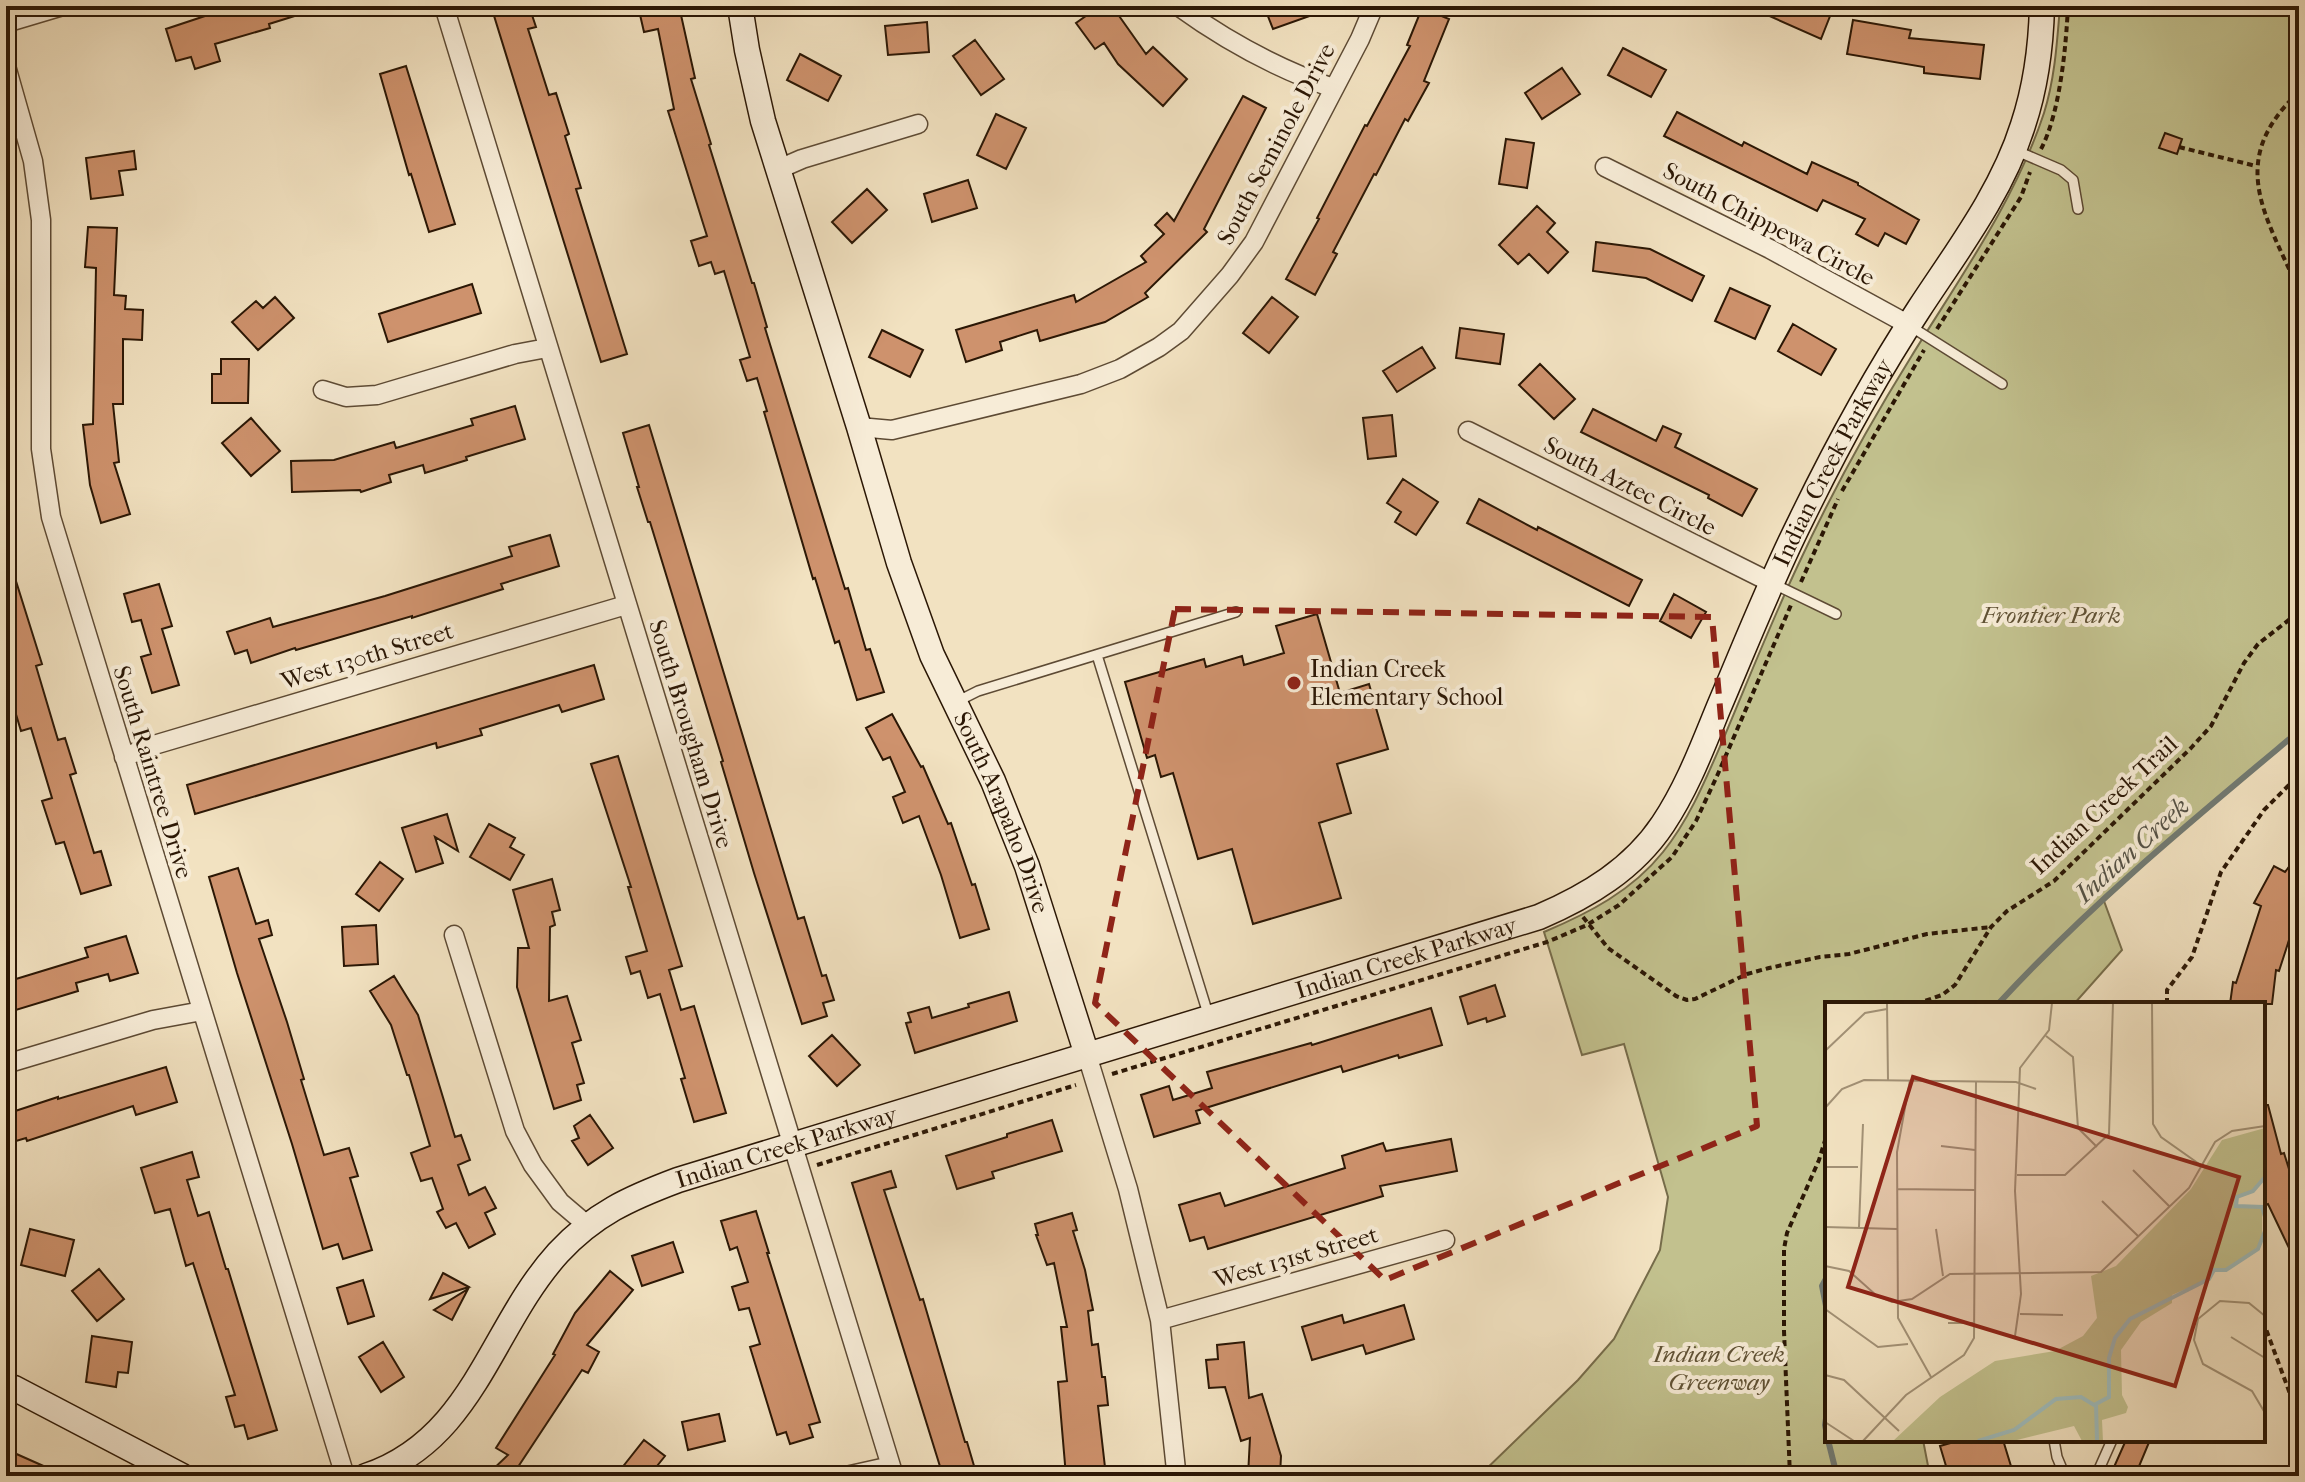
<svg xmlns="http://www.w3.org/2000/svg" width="2305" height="1482" viewBox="0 0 2305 1482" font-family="'IM FELL French Canon',serif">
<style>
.green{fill:#c2c18e;stroke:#766c4a;stroke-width:2}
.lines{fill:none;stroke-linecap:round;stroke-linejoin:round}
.stream{stroke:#717a73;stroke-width:6}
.building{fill:#ce926d;stroke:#2b1705;stroke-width:2}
.lane-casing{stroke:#5d4a34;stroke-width:12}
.street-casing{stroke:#5d4a34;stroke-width:21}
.secondary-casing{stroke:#2b1705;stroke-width:27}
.path{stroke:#2b1705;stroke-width:4;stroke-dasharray:6 4;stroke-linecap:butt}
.lane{stroke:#f7ecd7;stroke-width:9}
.street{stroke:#f7ecd7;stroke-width:18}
.secondary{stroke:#f7ecd7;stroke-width:24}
.marked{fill:none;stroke:#8f2418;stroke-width:6;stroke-dasharray:16 10;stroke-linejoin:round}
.poi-dot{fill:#8f2418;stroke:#f7ecd7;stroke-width:3}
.labels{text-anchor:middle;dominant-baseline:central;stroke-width:8;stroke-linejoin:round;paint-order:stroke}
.street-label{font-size:24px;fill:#2b1705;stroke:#f7ecd7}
.park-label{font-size:24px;font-style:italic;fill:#605235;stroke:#f7ecd7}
.poi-label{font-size:24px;fill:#2b1705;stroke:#f7ecd7;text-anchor:start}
.water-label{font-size:26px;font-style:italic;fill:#545145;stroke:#f7ecd7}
.inset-river{fill:none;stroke:#9fbcbc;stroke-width:4}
.inset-road{fill:none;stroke:#a29176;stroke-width:2}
.view{fill:#8f2418;fill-opacity:0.15;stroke:#8f2418;stroke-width:4}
.inset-edge{fill:none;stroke:#2b1705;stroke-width:4}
</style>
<rect width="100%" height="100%" fill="#f2e2c1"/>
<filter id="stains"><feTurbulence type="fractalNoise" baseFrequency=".0025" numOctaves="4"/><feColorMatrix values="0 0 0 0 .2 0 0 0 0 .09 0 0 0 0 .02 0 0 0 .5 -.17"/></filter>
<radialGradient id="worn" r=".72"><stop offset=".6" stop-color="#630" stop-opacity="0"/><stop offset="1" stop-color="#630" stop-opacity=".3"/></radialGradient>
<!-- green -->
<path class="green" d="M2060 6H2299V731L2156 851 2104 901 2122 950 2074 1004H1827V1440H1923L1930 1476H1479L1578 1380 1614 1339 1660 1250 1668 1197 1624 1044 1582 1055 1544 932C1589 913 1632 891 1663 852 1691 817 1707 776 1725 735 1749 678 1772 620 1799 563 1832 492 1870 423 1911 357 1959 279 2015 201 2044 113 2055 78 2057 42 2060 6Z"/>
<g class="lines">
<!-- stream -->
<path class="stream" d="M1998 1004C2090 904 2195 818 2299 731
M1827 1277 1822 1286 1827 1311
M1827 1412 1825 1425 1827 1435
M1828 1440 1837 1476"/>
</g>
<!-- building -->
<path class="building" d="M235 6H314V10L269 24 270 28 215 44 220 61 195 69 191 57 176 61 166 29Z
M491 6H529L536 27 528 29 549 95 556 93 569 134 565 136 581 188 576 189 627 354 601 362Z
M638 6H679L695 78 691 79 711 144 709 145 752 283H754L767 327 765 328 845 589 848 588 866 650 870 649 884 692 857 700 839 641 835 643 815 578 813 579 764 412 767 411 757 378 747 381 740 360 750 357 724 271 715 274 711 262 699 266 691 241 707 236 668 111 674 109 658 29 644 32Z
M1100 6H1112L1146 54 1153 47 1187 79 1163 106 1118 64 1104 43 1095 49 1076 23Z
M1264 6H1332V8L1273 29Z
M1747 6H1834L1821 39Z
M1422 8 1449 19 1424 81 1429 83 1408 121 1405 119 1376 175 1374 174 1333 252 1337 254 1315 295 1286 279 1319 219 1317 218 1365 125 1367 126 1410 46 1407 45Z
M1853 20 1911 30 1909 38 1984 45 1980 79 1924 73V67L1847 54Z
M927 22 929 52 888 55 885 26Z
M975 40 1004 79 981 95 953 56Z
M1623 48 1666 70 1651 97 1608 75Z
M800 54 841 76 828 101 787 80Z
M406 66 455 224 429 232 411 174 409 175 380 74Z
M1562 68 1580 94 1542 119 1525 93Z
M1243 96 1266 108 1204 229 1207 232 1145 293 1148 297 1105 322 1040 341 1037 330 1000 342 1002 350 966 362 956 330 1074 295 1076 302 1146 262 1141 256 1164 234 1155 225 1167 213 1174 221Z
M1677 112 1742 146 1744 142 1807 174 1812 162 1858 183V185L1919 220 1906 244 1885 233 1878 246 1856 234 1865 219 1823 200 1817 211 1664 136Z
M996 114 1026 128 1006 169 977 155Z
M2165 133 2182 139 2177 154 2159 148Z
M1506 139 1534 143 1527 188 1499 184Z
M134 151 136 169 119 171 123 195 91 199 86 158Z
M968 180 977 208 932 222 924 194Z
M867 189 887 210 852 243 832 222Z
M1537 206 1555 223 1547 232 1568 252 1548 273 1529 254 1518 264 1499 245Z
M88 227 117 228 114 295 126 296 125 309 143 310 142 340 123 339V404H113L119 462 114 463 130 514 101 523 90 485 83 425 93 424 96 268 85 267Z
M1596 242 1650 249 1704 276 1692 301 1646 278 1593 271Z
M472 284 481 313 388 342 379 314Z
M1730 288 1770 306 1755 339 1715 321Z
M275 297 294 318 258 350 232 322 256 301 263 308Z
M1272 297 1298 317 1269 353 1243 333Z
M1793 324 1836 349 1821 375 1778 351Z
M1460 328 1504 334 1500 364 1456 358Z
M882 330 923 350 910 377 869 357Z
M1422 347 1435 368 1397 392 1383 371Z
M221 359H249L248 403H212V374H221Z
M1540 364 1575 399 1554 419 1519 385Z
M515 406 525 439 466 457 467 460 425 473 423 465 389 475 391 482 361 492 360 490 292 492 291 461 334 460 394 442 396 448 473 425 471 419Z
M1593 409 1656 441 1663 426 1681 434 1675 447 1757 489 1742 516 1708 498 1709 495 1581 432Z
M1392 415 1396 456 1368 459 1363 418Z
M251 418 280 451 251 476 222 443Z
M649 425 798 919 804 917 822 976 826 975 834 1000 823 1003 827 1016 802 1024 754 873 721 762 723 761 650 522H648L637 487H639L623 433Z
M1403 479 1438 502 1416 535 1395 522 1401 512 1387 503Z
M1479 499 1537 530 1538 527 1642 580 1629 606 1467 523Z
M550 535 559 566 501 584 503 589 412 618V616L296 650 295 648 251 663 247 650 235 654 227 632 270 618 273 627 385 596 512 556 509 547Z
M6 562H10L42 664 36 666 58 740 65 738 76 773 70 775 94 853 101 851 111 885 81 894 64 842 56 844 42 801 52 798 31 728 21 731 9 691 15 689 6 660Z
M159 584 172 626 162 629 179 685 152 693 141 657 151 654 141 620 132 622 124 594Z
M1674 594 1706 612 1691 638 1660 621Z
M1317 614 1340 693 1369 684 1388 749 1337 764 1351 813 1319 823 1341 898 1253 924 1232 849 1198 859 1173 773 1161 777 1155 755 1147 758 1125 682 1204 659 1206 667 1242 656 1244 665 1284 653 1276 626Z
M594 665 604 699 562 712 559 705 480 729 482 735 437 748 436 743 195 814 187 785Z
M892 714 921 767 923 766 948 824 951 823 972 885 975 884 989 929 960 938 941 875 919 816 903 823 893 797 905 792 890 757 883 760 866 728Z
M618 756 682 966 669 970 681 1010 694 1006 726 1113 694 1122 681 1079 685 1078 660 994 648 998 640 971 631 974 626 957 647 951 628 887H631L591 764Z
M447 814 458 851 435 837 443 863 416 872 402 828Z
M489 824 515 838 510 847 524 855 510 880 470 857Z
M2299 854V920L2290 937 2279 971 2276 970 2272 1004H2230L2233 982 2236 983 2261 906 2254 903 2274 866 2285 872Z
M380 862 403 879 379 911 356 894Z
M238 868 256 924 268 920 272 935 259 939 287 1022 304 1079 301 1080 324 1155 349 1148 358 1176 350 1178 372 1250 343 1259 338 1244 323 1249 292 1144 237 973 209 877Z
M552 879 560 910 552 912 555 925 550 927 549 1001 567 996 581 1040 572 1043 584 1083 577 1085 581 1100 554 1109 517 987 518 948H529L513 890Z
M376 925 378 964 344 966 342 927Z
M126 936 138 973 110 981 108 974 76 983 78 991 6 1013V982L88 957 85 948Z
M394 976 418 1015 455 1137 461 1135 470 1160 458 1165 469 1195 485 1187 496 1208 485 1213 495 1234 469 1248 456 1223 446 1228 437 1212 443 1209 432 1178 421 1181 411 1153 430 1146 409 1075H407L391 1025 370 991Z
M1495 985 1505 1016 1487 1022 1486 1018 1468 1024 1460 997Z
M1009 992 1017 1021 915 1053 906 1023 911 1022 908 1013 929 1007 932 1018 969 1007 968 1004Z
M1431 1008 1442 1045 1399 1058 1398 1055 1343 1072 1341 1066 1196 1111 1200 1123 1154 1137 1141 1095 1169 1086 1173 1100 1212 1088 1207 1072 1311 1043 1312 1045Z
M832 1035 860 1065 837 1086 809 1056Z
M166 1067 177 1102 136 1115 133 1106 27 1141 26 1138 6 1144V1114L58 1097V1099Z
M2263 1105H2268L2281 1154 2284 1153 2299 1201V1269L2268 1204 2263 1206Z
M590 1115 613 1148 588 1165 572 1141 579 1138 574 1126Z
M1052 1120 1062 1151 992 1172 994 1178 957 1189 946 1156 1007 1137V1134Z
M1451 1139 1457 1171 1380 1186 1383 1196 1208 1249 1204 1237 1190 1241 1179 1205 1220 1193 1225 1206 1345 1168 1342 1156 1383 1143 1386 1151Z
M192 1152 199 1177 187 1180 198 1216 209 1212 226 1269H228L277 1430 248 1439 244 1425 235 1427 226 1397 235 1395 193 1263 186 1266 170 1209 155 1213 141 1168Z
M891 1171 896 1187 884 1190 920 1300 923 1299 965 1442H967L977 1476H943L852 1183Z
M756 1211 769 1253H767L820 1422 809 1425 813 1437 790 1444 786 1432 777 1435 750 1347 760 1344 749 1308 739 1310 732 1287 748 1282 737 1247 730 1250 721 1221Z
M1072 1213 1077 1230 1073 1231 1085 1270 1093 1310 1088 1311 1092 1345 1098 1344 1102 1377H1105L1108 1405 1098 1406 1106 1476H1066L1058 1382 1067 1381 1061 1327H1067L1054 1263 1047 1265 1036 1235H1038L1035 1224Z
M30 1229 74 1240 65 1276 21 1265Z
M673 1242 683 1272 642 1286 632 1256Z
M99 1269 124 1299 97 1321 72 1291Z
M610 1271 633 1290 587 1345 599 1352 588 1373 582 1370 512 1476H486L508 1455 496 1448 555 1355 553 1354 575 1313Z
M443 1273 469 1287 430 1299Z
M363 1280 374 1316 348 1324 337 1288Z
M468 1289 452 1320 434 1310Z
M1404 1305 1414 1339 1366 1354 1363 1345 1312 1360 1302 1327 1342 1315 1344 1323Z
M92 1336 132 1342 128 1373 118 1372 116 1387 86 1382Z
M383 1342 404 1377 381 1392 359 1357Z
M1244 1342 1249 1398 1262 1394 1281 1456 1280 1476H1248L1250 1438 1241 1441 1225 1387 1209 1388 1206 1360 1218 1359 1217 1345Z
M719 1414 725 1441 688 1450 682 1422Z
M644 1440 665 1456 649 1476H630L621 1469Z
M1961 1440H2003L2014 1476H1949L1940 1446Z
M2126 1440H2150L2135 1476H2110Z
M12 1452 66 1476H6V1465Z"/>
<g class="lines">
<defs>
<path id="lane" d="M2017 151 2061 170 2073 180 2078 209
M1910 326 2002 384
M1774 584 1836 614
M1097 655 1209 1017
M958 701 978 691 1236 612
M2054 1440 2057 1457 2065 1476
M2096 1476 2112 1440"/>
<path id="street" d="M444 6 894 1476
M1178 6C1225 40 1278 69 1333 88
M6 23 63 6
M6 66 33 161 41 220V449L51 517 345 1476
M1605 167 1770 249 1909 325
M779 169 802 159 918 124
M323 390 346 397 377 395 515 354 547 348
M859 427 892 430 1081 384 1120 369 1159 347 1181 331 1230 275 1254 242 1360 39 1374 6
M1468 431 1772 583
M124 757 154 745 626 605
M454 935 515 1131 533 1165 560 1202 587 1225
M1087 1055 1128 1189 1160 1320 1176 1470
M6 1064 153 1020 202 1011
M1160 1320 1445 1240
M846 1476 891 1466"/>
<g id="secondary">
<path id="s1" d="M740 6 747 50 763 121 859 427 899 563 932 655 993 781 1027 866 1087 1055"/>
<path d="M6 1387 14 1388 182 1476"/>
<path id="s2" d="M366 1476C474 1440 490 1328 558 1253 594 1214 630 1198 678 1180L1539 917C1588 896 1633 869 1663 824 1687 788 1702 748 1718 709 1745 646 1770 582 1801 520 1836 448 1875 376 1919 309 1957 251 2002 192 2023 125 2036 86 2041 47 2042 6"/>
</g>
</defs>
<!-- lane casing -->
<use href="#lane" class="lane-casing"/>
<!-- street casing -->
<use href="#street" class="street-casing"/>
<!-- secondary casing -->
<use href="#secondary" class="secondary-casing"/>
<!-- path -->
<path class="path" d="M2299 92C2225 161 2266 215 2299 291
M2179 147 2256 166
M2041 149C2060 113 2066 47 2068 6
M1937 329 2021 197 2030 172
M1842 491 1924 350
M1801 582 1838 499
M1583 917 1608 948 1676 996 1687 1000 1695 999 1747 974 1769 968 1820 957 1849 954 1927 934 1991 927
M1916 1004 1942 995 1955 985 1991 927 2007 911 2054 881 2191 748 2211 726 2244 663 2258 644 2299 612
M2167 1004V990L2192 957 2221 872 2264 810 2299 775
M1112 1074 1547 942 1587 925 1619 905 1672 857 1696 821 1717 776 1791 605
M817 1165 1076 1085
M2263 1321 2299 1418
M1790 1476 1784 1331V1249L1787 1233 1819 1160 1827 1134"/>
<!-- lane -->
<use href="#lane" class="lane"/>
<!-- street -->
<use href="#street" class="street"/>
<!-- secondary -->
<use href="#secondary" class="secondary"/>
</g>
<!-- marked area -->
<path class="marked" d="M1175 609 1712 617 1757 1126 1385 1280 1095 1003Z"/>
<!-- markers -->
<circle class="poi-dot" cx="1294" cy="683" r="8"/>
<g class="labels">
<!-- street labels -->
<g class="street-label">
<text transform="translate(1276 144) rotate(-62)">South Seminole Drive</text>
<text transform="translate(1769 224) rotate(28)">South Chippewa Circle</text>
<text stroke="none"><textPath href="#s2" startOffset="1900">Indian Creek Parkway</textPath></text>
<text transform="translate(1630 486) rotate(27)">South Aztec Circle</text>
<text transform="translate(367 656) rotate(-17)">West 130th Street</text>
<text transform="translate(691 734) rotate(73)">South Brougham Drive</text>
<text transform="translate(153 772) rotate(73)">South Raintree Drive</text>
<text transform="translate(2104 805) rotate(-43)">Indian Creek Trail</text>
<text stroke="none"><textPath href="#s1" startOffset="850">South Arapaho Drive</textPath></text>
<text stroke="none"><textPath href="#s2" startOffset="1204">Indian Creek Parkway</textPath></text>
<text stroke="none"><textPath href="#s2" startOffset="556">Indian Creek Parkway</textPath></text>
<text transform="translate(1296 1257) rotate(-16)">West 131st Street</text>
</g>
<!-- park labels -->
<g class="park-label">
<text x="2051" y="615">Frontier Park</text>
<text x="1719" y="1354">Indian Creek<tspan x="1719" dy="28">Greenway</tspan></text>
</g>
<!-- poi labels -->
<g class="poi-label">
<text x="1310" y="669">Indian Creek<tspan x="1310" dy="28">Elementary School</tspan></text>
</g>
<!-- water labels -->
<g class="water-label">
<text transform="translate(2132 850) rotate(-42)">Indian Creek</text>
</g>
</g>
<!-- overview -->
<g transform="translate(1825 1002)">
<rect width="440" height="440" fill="#f2e2c1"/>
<path d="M440 126V175L428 189 412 195 411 204 437 205V242L401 268H389L384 277 347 293V301L316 320 296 348 297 393 303 405 301 411 277 418 278 439H257L249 424 188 439H68L115 395 170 359 230 349 258 334 272 316 266 274 291 264 366 187 397 138Z" fill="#c2c18e"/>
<path class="inset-river" d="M440 175 428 189 412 195 411 204 437 205 440 215M271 402 272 439M153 439 189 428 231 397 256 395 269 403 284 395V356L290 336 305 317 384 277 389 268H401L433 247 440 229"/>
<path class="inset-road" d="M62 1 63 78M311 1H440M327 1 328 122 336 135 377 164M221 34 248 55 253 126 272 145M0 49 40 11 62 7M85 78 72 150 73 316 106 375M0 106 17 87 39 78 191 80 211 87M116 144 150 148M0 165H33M308 168 344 204M192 173H240L284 132 288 1M72 187 150 188M277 199 313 234M0 225 72 227M34 225 38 122M111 227 118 274M0 264 24 269 52 294 67 300 87 297 125 272 276 270 364 186 390 140 407 129 440 124M0 307 53 345 83 342M195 312 238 313M440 314 424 301 395 299 373 317 369 338 378 362 427 389 440 411M123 321H150M190 334 196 292 190 189 195 66 224 28 227 1M406 335 440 356M0 373 19 378 74 429M0 420 29 439M38 439 81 393 139 353 149 336 151 79"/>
<path class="view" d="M88 75 414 175 350 384 23 285Z"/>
<rect width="440" height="440" class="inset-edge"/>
</g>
<!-- margin -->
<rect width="2305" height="1482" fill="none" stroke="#f2e2c1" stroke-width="32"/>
<rect x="8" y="8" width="2289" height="1466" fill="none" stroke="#2b1705" stroke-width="4"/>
<rect x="16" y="16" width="2273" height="1450" fill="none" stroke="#2b1705" stroke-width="2"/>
<rect width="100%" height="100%" filter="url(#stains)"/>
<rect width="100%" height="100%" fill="url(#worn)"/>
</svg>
